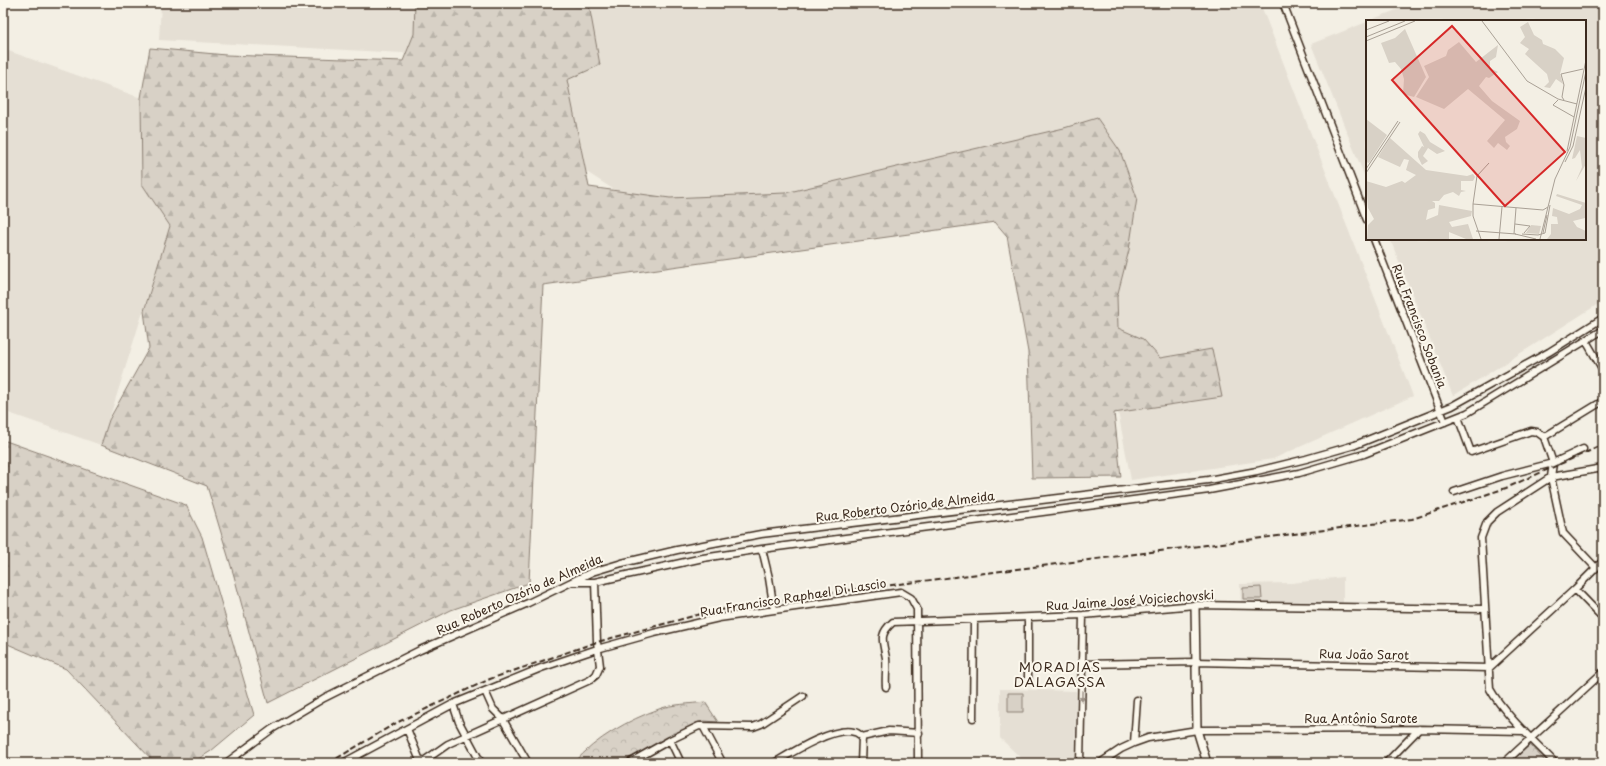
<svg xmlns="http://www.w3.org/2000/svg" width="1606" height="766" viewBox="0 0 1606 766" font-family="'Playpen Sans',sans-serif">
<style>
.built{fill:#e5dfd4}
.grass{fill:#d8d1c6;stroke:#8a7e72}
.forest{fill:url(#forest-firs);stroke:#8a7e72}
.park{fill:url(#park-crowns);stroke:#8a7e72}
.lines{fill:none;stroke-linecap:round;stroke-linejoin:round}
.minor-casing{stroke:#3b2a1e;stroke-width:9}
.tertiary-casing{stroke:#3b2a1e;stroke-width:10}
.minor{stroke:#fbf7ec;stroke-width:6}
.tertiary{stroke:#fbf7ec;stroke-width:7}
.rail{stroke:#3b2a1e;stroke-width:2;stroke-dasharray:6 3;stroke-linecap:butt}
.oneway{fill:#9b9085}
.labels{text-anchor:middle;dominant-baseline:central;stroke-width:4;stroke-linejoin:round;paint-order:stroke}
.street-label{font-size:12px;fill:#3b2a1e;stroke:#fbf7ec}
.neighbourhood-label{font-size:13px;letter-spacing:1px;fill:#3b2a1e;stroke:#fbf7ec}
.inset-road{fill:none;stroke:#a9a095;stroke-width:1}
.view{fill:#d62828;fill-opacity:0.15;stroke:#d62828;stroke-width:2}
.inset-edge{fill:none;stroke:#3b2a1e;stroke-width:2}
</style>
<defs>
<pattern id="forest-firs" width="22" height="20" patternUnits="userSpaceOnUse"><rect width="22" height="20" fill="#d8d1c6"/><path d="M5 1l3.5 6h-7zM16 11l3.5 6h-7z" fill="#bab4aa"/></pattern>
<pattern id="park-crowns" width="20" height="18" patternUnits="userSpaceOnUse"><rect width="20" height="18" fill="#d8d1c6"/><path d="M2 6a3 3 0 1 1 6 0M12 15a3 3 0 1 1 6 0" fill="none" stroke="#bab4aa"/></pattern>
</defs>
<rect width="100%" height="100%" fill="#f3efe4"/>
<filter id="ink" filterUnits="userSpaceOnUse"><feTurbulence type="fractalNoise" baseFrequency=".025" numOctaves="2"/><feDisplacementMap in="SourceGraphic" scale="8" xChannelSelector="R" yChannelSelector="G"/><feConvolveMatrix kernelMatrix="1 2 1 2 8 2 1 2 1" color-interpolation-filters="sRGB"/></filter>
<g filter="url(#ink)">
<!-- built -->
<path class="built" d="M161 3H1260L1413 396 1273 459 1131 480 1064 128 690 239 403 53 159 40Z
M1414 3H1593L1603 16V301L1453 396 1390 239H1585V21H1368Z
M1367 22V182L1311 44Z
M3 49 141 98 142 184 170 226 101 445 3 411Z
M1343 577V603H1241L1240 584 1292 583Z
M1000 689 1076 691 1075 763H1026L1000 738Z"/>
<!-- grass -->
<path class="grass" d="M1261 587 1262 599H1243V588Z
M1008 693H1023V712H1008Z"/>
<!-- forest -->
<path class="forest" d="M415 3H590L589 5 600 65 567 80 589 187 670 198 785 193 1064 128 1097 118 1120 151 1137 198 1129 250 1117 297 1118 328 1143 339 1160 358 1212 349 1222 397 1114 413 1121 477 1032 478 1028 352 1007 236 995 222 543 285 529 583 451 610 268 703 234 576 207 486 101 445 109 420 149 348 144 311 170 226 142 184 141 98 150 48 226 55 403 61 414 34Z
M3 440 186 505 202 537 254 715 211 751 192 763H155L66 669 3 642Z"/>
<!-- park -->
<path class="park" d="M705 702 718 722 704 721 696 723 621 763H574C596 738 628 720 659 709 672 704 691 704 705 702Z
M1530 745 1547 763H1510Z"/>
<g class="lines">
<defs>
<path id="minor" d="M1283 3 1367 220
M1374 239 1445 422
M1586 341 1603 370
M1458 417 1471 452 1531 431 1537 432 1544 437 1553 463 1551 477 1563 533 1596 568
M1544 437 1603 401
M1454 492 1502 476 1553 463 1583 449
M762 549 769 578 774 610
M573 582H595L703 558 762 549 1209 490 1299 473 1364 454 1467 413 1603 330
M1575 589 1603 618
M1082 664 1196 662 1489 668 1575 589 1603 561
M1028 681V618
M886 687C885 678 887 667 886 658 883 641 878 635 893 622L1083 615 1195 605 1485 609
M485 691 493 709 502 718 528 763
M453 704 459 722 481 763
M973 718 974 620
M703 726 721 760
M407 729 421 763
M862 737 889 731 919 733
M670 740 681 763
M1134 743 1137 700
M226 763 272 729 324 698 420 650 528 603 592 572 622 563 677 550 761 534 1208 480 1257 471 1306 459 1355 445 1452 406 1549 352 1603 318
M343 763 453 704 541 668 597 649 654 633 719 618 901 592 911 598 917 609 918 763
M421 763 448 744 590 680 596 675 600 666 597 642 595 582
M629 763 670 740 699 726 753 727 761 724 803 696
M774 763C791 753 834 726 854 732 857 732 860 735 862 737
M861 763 862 737
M1080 763 1083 615
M1100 763 1121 749 1134 743 1148 738 1197 730 1419 729 1524 731
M1386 763 1419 729
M1504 763 1603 672
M1555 763C1535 742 1504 714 1490 689L1481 538 1487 522 1497 512 1551 477 1603 468"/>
<path id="tertiary" d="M1195 605 1197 730 1207 763"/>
</defs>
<!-- minor casing -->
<use href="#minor" class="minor-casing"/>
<!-- tertiary casing -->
<use href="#tertiary" class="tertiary-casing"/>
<!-- minor -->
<use href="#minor" class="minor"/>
<!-- tertiary -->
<use href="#tertiary" class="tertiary"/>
<!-- rail -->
<path class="rail" d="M329 763 396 723 490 679 597 642 708 612 836 592 1412 519 1506 488 1603 445"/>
</g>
<!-- one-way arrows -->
<defs><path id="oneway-solid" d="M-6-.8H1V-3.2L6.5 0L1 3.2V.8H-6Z"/></defs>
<use class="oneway" href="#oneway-solid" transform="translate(1082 696) rotate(91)"/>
</g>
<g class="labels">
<!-- street labels -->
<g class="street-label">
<text transform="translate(1420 326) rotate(69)">Rua Francisco Sobania</text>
<text transform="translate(905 506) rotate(-7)">Rua Roberto Ozório de Almeida</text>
<text transform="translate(519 594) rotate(-24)">Rua Roberto Ozório de Almeida</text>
<text transform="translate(793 597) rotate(-9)">Rua Francisco Raphael Di Lascio</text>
<text transform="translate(1130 600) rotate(-4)">Rua Jaime José Vojciechovski</text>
<text transform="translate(1364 654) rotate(1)">Rua João Sarot</text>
<text x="1361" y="718">Rua Antônio Sarote</text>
</g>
<!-- neighbourhood labels -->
<g class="neighbourhood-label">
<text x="1060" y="666">MORADIAS<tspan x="1060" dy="15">DALAGASSA</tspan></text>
</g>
</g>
<!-- overview -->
<g transform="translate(1366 20)">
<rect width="220" height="220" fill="#f3efe4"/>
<path d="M165 205 175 206 173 214 160 213Z" fill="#d8d1c6"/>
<path d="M162 2 168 15 176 20 177 24 189 29 198 38 194 54 197 64 190 59 184 68 178 67 183 62 181 54 159 34 163 29 154 23 159 17 154 7ZM39 9 60 57 48 77 37 74 38 59 35 49 29 42 23 43 15 23 29 18ZM93 22 110 42 132 25 130 37 124 41V48L132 52 123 58 120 57 113 66 126 81 154 101 151 109 139 117 140 122 144 126 141 130 132 123 128 128 121 121 139 100 102 69 78 89 50 77 63 57 58 46 80 36 82 30ZM0 99 21 115 3 143 0 142ZM211 116 220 118V144L210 161 216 147 214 130 209 138 206 139ZM24 118 60 150 101 156 107 154 109 157 107 161H95V170L100 171 95 172 93 176 87 172 78 175 73 181H66L69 183V188L62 190 60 200 72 195 73 185 106 191 105 196 83 202 86 207 102 204 107 219H100L83 212V219H1L2 205 8 199 2 188 0 161 20 167 36 161 39 163 50 155 40 150 43 140 38 139 34 147 12 137ZM191 174 220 183 219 198 207 201 211 207 220 211V219H181L185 214V204H192L191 197 186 196 187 188 203 194 214 189 216 185 190 176Z" fill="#d8d1c6"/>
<path d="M54 111 59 114 64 122 79 131 71 134 62 128 57 136 62 141 56 145 52 137V132L56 126 58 127 52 114Z" fill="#d8d1c6"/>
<path class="inset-road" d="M116 1 161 61 192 79 211 84M0 10 23 1M0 17 39 1M0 21 49 1M192 80 187 85 208 97M198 80 196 77 198 65 195 54 217 49M201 131 220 40M199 142 207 126 220 67M0 149 32 101M0 153 34 102M107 184 111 156 123 143M149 204 164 206 158 213M110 211 150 214M177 213 181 195M148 214 150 188M149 214 170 219M156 214 172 215 179 213 184 185M115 219 107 196V184L177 190 182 187M133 219 136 187M174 219 189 159 204 127 220 51"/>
<path class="view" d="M86 6 199 132 139 186 26 60Z"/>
<rect width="220" height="220" class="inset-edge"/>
</g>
<!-- margin -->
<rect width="1606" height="766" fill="none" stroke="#fbf7ec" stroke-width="16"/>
<rect x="8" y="8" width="1590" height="750" fill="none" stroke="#3b2a1e" stroke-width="1.5" filter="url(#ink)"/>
</svg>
